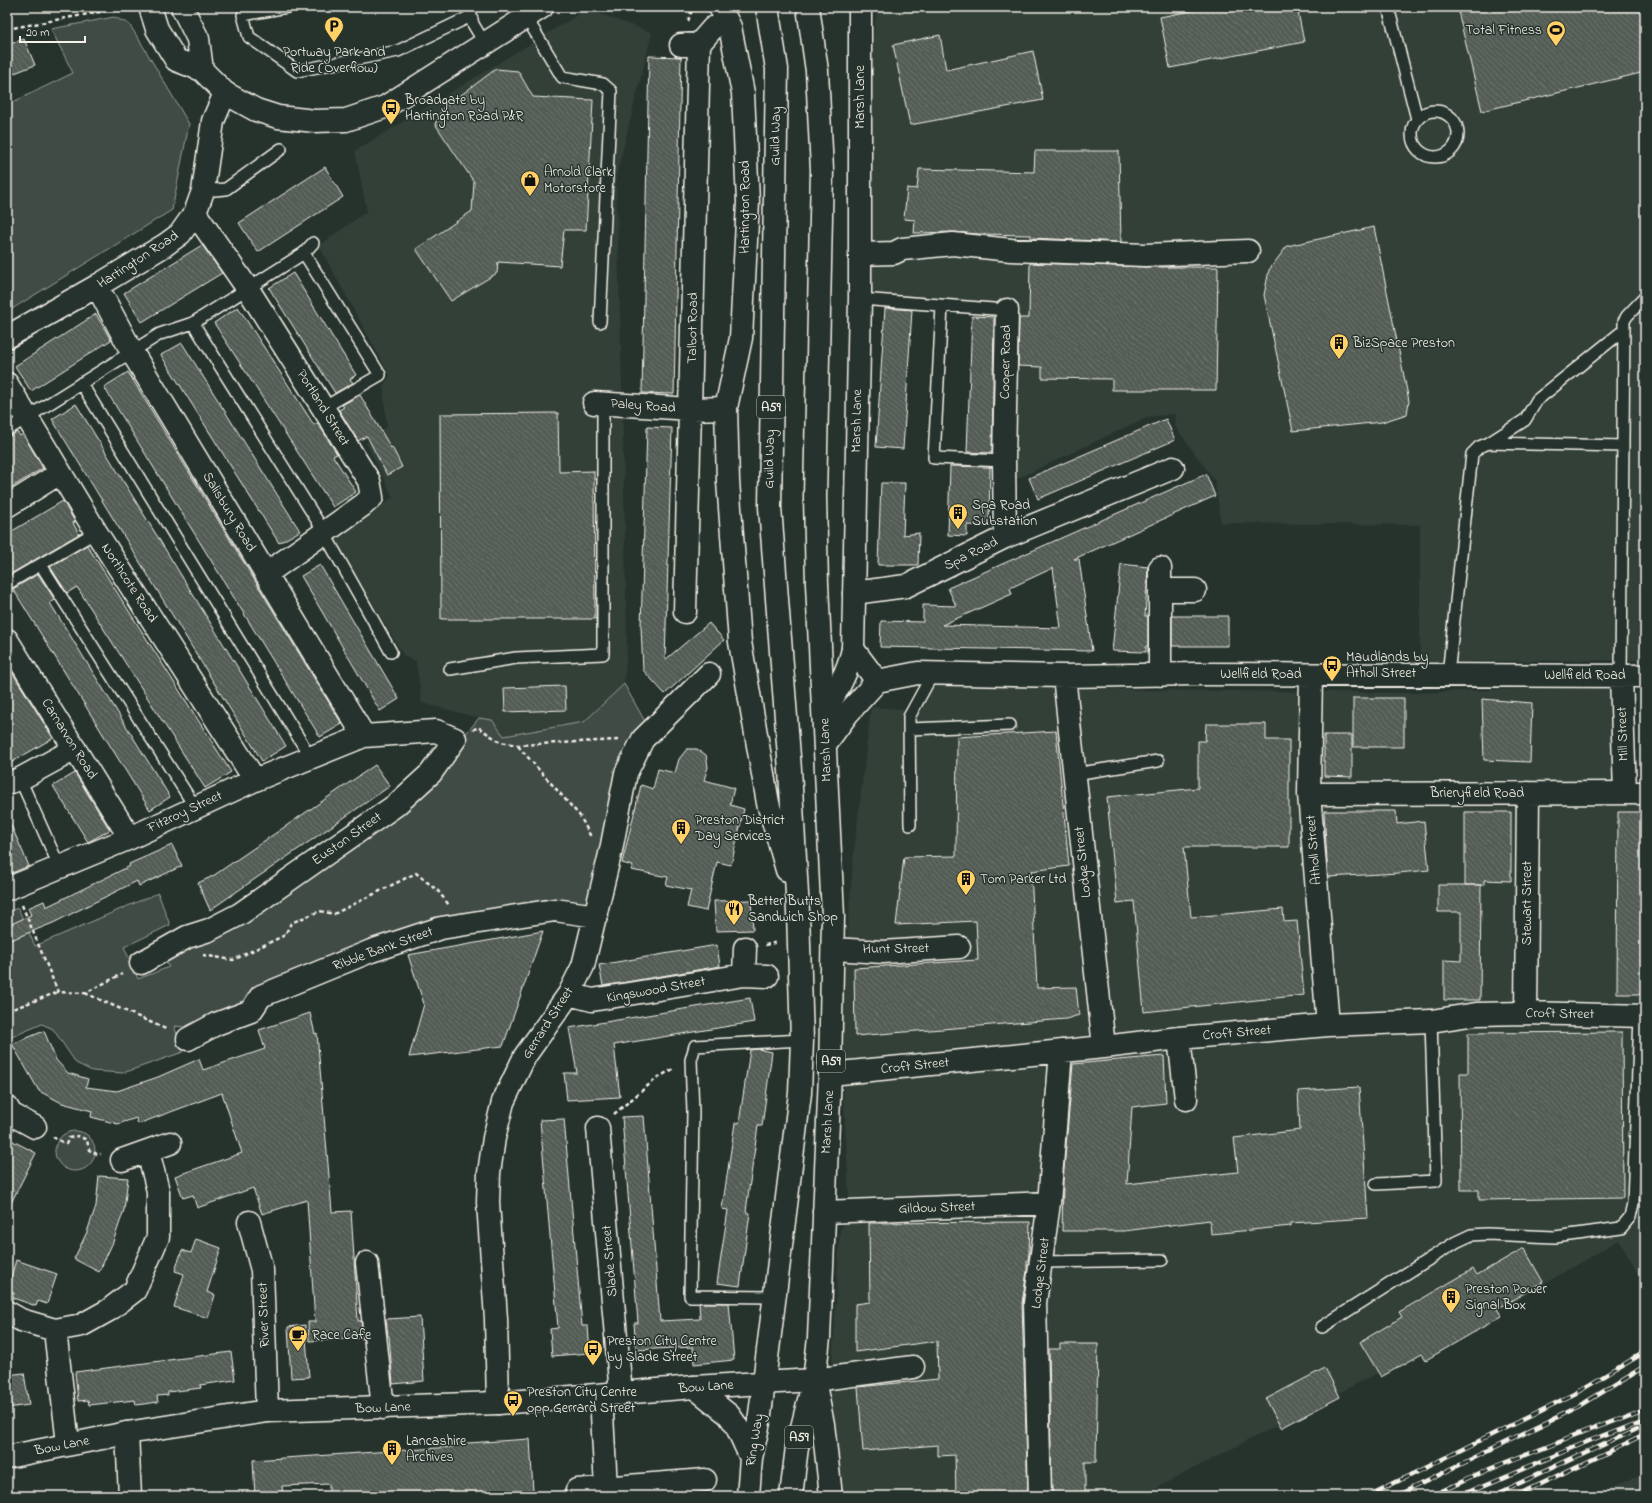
<svg xmlns="http://www.w3.org/2000/svg" width="1652" height="1503" viewBox="0 0 1652 1503" font-family="'Indie Flower',sans-serif">
<style>
.built{fill:#333f39}
.green{fill:#414b45;stroke:#9a9e96}
.building{fill:url(#building-back-hatch);stroke:#f4f1e8;fill-rule:evenodd}
.lines{fill:none;stroke-linecap:round;stroke-linejoin:round}
.service-casing{stroke:#f4f1e8;stroke-width:14}
.minor-casing{stroke:#f4f1e8;stroke-width:25}
.tertiary-casing{stroke:#f4f1e8;stroke-width:25}
.trunk-casing{stroke:#f4f1e8;stroke-width:25}
.path{stroke:#f4f1e8;stroke-width:2.5;stroke-dasharray:4 3;stroke-linecap:butt}
.service{stroke:#26332d;stroke-width:11}
.minor{stroke:#26332d;stroke-width:22}
.tertiary{stroke:#26332d;stroke-width:22}
.trunk{stroke:#26332d;stroke-width:22}
.rail-casing{stroke:#f4f1e8;stroke-width:4.5}
.rail{stroke:#26332d;stroke-width:3;stroke-dasharray:9;stroke-linecap:butt}
.labels{text-anchor:middle;dominant-baseline:central;stroke-width:3;stroke-linejoin:round;paint-order:stroke}
.shield{fill:#26332d;stroke:#b6b8b0;stroke-width:1}
.shield-label{font-size:13px;font-weight:bold;fill:#f4f1e8}
.poi-label{font-size:14px;fill:#f4f1e8;stroke:#26332d;text-anchor:start}
.street-label{font-size:14px;fill:#f4f1e8;stroke:#26332d}
</style>
<defs>
<pattern id="building-back-hatch" width="6" height="6" patternUnits="userSpaceOnUse"><rect width="6" height="6" fill="#525c55"/><path d="M-1 5l2 2M0 0l6 6M5-1l2 2" fill="none" stroke="#6c746d"/></pattern>
</defs>
<rect width="100%" height="100%" fill="#26332d"/>
<filter id="ink" filterUnits="userSpaceOnUse"><feTurbulence type="fractalNoise" baseFrequency=".025" numOctaves="2"/><feDisplacementMap in="SourceGraphic" scale="8" xChannelSelector="R" yChannelSelector="G"/><feConvolveMatrix kernelMatrix="1 2 1 2 8 2 1 2 1" color-interpolation-filters="sRGB"/></filter>
<g filter="url(#ink)">
<!-- built -->
<path class="built" d="M877 7H1645V660L1420 662V525L1221 523 1215 481 1175 426 1176 414 1147 417 1004 485 1007 310 860 299V161Z
M587 9 652 33 616 177 622 383 627 649 624 684 584 722 504 736 492 720 479 718 422 703 416 661 404 656 334 539 393 497 366 443 387 427 383 386 390 376 319 246 367 211 355 151Z
M929 678 1141 690 1413 693 1633 684 1635 788H1645V1271L1639 1274 1619 1240 1508 1305 1162 1485 1148 1496H839L829 1419 840 1230 850 1214 840 1032 853 860 871 707 914 710Z
M1645 1473V1496H1595Z"/>
<!-- green -->
<path class="green" d="M114 17 129 24 140 41 189 124 172 210 7 312V105L73 73 51 29Z
M624 684 647 725 593 910 463 920 249 1009 195 1028 174 1026 183 1052 123 1073 92 1071 76 1063 53 1029 42 1024 7 1039V912L18 908 35 946 158 893 170 925 124 947 138 979 169 967 163 958 239 921 458 743 479 718 492 720 504 736 584 722Z
M55 1151a20 20 0 1 1 40 0a20 20 0 1 1-40 0Z"/>
<!-- building -->
<path class="building" d="M1211 7H1297L1304 42 1170 68 1160 17Z
M1457 7H1642L1645 22V72L1482 111Z
M940 35 946 70 1033 51 1043 100 910 125 893 45Z
M24 39 35 65 7 76V45Z
M649 56 681 57 674 394 642 393Z
M496 69 518 71 533 97 593 100 586 230H564L560 266 498 262 497 273 451 301 416 249 472 211 474 182 435 124 442 109Z
M1035 151H1119L1121 242 1031 238V235L978 234 954 232 914 233 915 220 904 219 907 188 917 189 919 169 1034 172Z
M325 167 343 197 258 252 239 223Z
M1374 227 1409 401 1407 414 1382 422 1293 431 1264 295 1269 270 1287 246Z
M202 245 222 273 142 322 124 293Z
M1030 263 1145 267H1218L1216 390H1112V379L1042 378V367L1018 366 1019 318H1029Z
M293 273 356 375 350 379 353 383 335 393 269 288Z
M238 307 314 425 318 423 337 454 333 456 356 492 333 507 214 323Z
M885 308 912 310 903 449 876 447Z
M96 314 111 340 31 391 15 366Z
M972 316 994 317 992 453 967 452Z
M182 343 300 531 279 543 161 355Z
M128 372 342 724 320 737 104 387Z
M360 395 391 448 392 447 402 467 387 475 367 436 358 441 339 410 344 407 342 405Z
M76 404 286 746 262 761 52 419Z
M558 413 559 472 594 471 595 619H441L440 414Z
M1166 419 1175 440 1038 499 1029 478Z
M647 427 672 428 665 660 709 623 724 640 665 694 643 670 641 627Z
M17 432 20 436 23 434 43 468 7 490V437Z
M950 466 990 467 989 526 967 525V536L948 535Z
M1206 474 1215 496 1074 559H1079L1092 651 880 647 881 621 923 622V605L956 606 948 588ZM1053 568 1061 628 942 625 1012 594 1010 588Z
M881 483H905L903 535 919 533 918 565H878Z
M63 501 75 522 73 523 79 534 7 576V534Z
M87 545 231 772 205 788 77 587 67 593 50 567Z
M1121 564 1148 567 1145 616H1148V646H1146V652L1112 651Z
M320 565 399 699 380 711 301 576Z
M38 574 55 600 50 603 170 797 150 810 13 589Z
M1172 616H1228V646H1172Z
M7 664 53 738 7 765Z
M565 686 566 710 505 712 504 688Z
M1353 698H1404V747H1353Z
M1482 699 1532 703 1530 762 1484 760Z
M1206 724H1266V740H1289V847H1184L1191 917 1283 909 1284 922 1297 921 1304 995 1144 1012 1134 901 1117 903 1107 797 1198 788V741H1205Z
M1056 731 1069 866 1031 871 1037 988 1076 987 1079 1015 1066 1019 855 1036 854 968 978 960 976 921 896 925 904 857 956 856 957 737Z
M1324 735H1352V777L1324 776Z
M687 749H697L706 755 708 767 704 780 734 788 730 805 744 809 731 865 717 862 706 911 687 907 691 890 666 885 668 877 631 870 633 866 622 863 641 785 653 789 658 769 675 773 679 759Z
M375 765 390 786 210 910 198 883 213 876Z
M75 773 110 830 88 842 53 786Z
M1324 811H1396L1397 824 1424 821 1429 870 1398 873 1328 877Z
M1465 812H1511V881L1484 880V885H1465Z
M1618 812H1645V994H1617Z
M7 816 29 866 7 875Z
M172 845 182 866 139 886 137 881 53 923 8 941 7 926 31 915 28 908 44 901 46 907 130 866 129 864Z
M1438 885H1481L1480 1000H1444V960L1461 961V912H1438Z
M751 900 753 930 716 931 714 901Z
M543 931 503 1046 409 1057 424 1004 408 955Z
M717 945 720 966 603 986 599 965Z
M750 998 754 1022 614 1045 620 1097 567 1100 564 1073H577L569 1028Z
M310 1013 315 1034 317 1033 332 1212 351 1211 358 1321H361L363 1338 309 1341 308 1322H315L307 1200 262 1214 253 1188 197 1208 193 1195 183 1198 175 1176 242 1153 222 1093 138 1124 136 1118 118 1124 91 1117 92 1111 62 1103 39 1091 12 1044 44 1031 56 1060 68 1073 88 1079 86 1087 117 1091 158 1077 199 1059 203 1070 265 1049 259 1030Z
M1622 1032 1623 1198 1479 1200V1190H1461L1460 1073H1468V1033Z
M758 1049 772 1052 762 1126H758L748 1196 746 1212 750 1213 740 1286 717 1283 728 1210 722 1209 735 1123H739L750 1050Z
M1164 1056 1166 1103 1132 1107 1127 1184 1238 1172 1234 1138 1300 1130 1298 1091 1359 1087 1368 1218 1291 1223V1226L1211 1234 1210 1220 1124 1231H1062L1063 1181 1073 1064Z
M644 1116 660 1321 700 1319 699 1303H729L734 1360 694 1364 693 1347 636 1350 634 1323H638L622 1117Z
M564 1119 582 1326H588L590 1353 552 1356 550 1329 558 1328 540 1120Z
M7 1138 36 1153 7 1211Z
M99 1176 128 1178 124 1210 113 1242 99 1272 74 1259 87 1232 96 1206Z
M1030 1222 1029 1253 1028 1260H1027V1271L1022 1303 1028 1496H956L955 1455 938 1456V1445L863 1451 858 1387 938 1379 937 1341 855 1352V1304L870 1302 869 1223Z
M196 1239 221 1248 207 1292 215 1295 208 1318 174 1307 184 1274 175 1271 182 1250 191 1253Z
M1524 1248 1543 1282 1497 1309 1502 1316 1426 1360 1422 1354 1381 1377 1360 1342 1402 1317 1399 1312 1473 1269 1477 1275Z
M16 1260 57 1274 47 1304 38 1301 36 1306 13 1298 14 1293 7 1291Z
M420 1317 424 1381 393 1384 389 1336H388L386 1319Z
M305 1325 309 1377 291 1378 288 1327Z
M1060 1344H1098L1096 1462H1085V1496H1052L1049 1349H1060Z
M231 1352 235 1380 200 1385 201 1388 168 1392V1395L157 1396 158 1402 136 1405 135 1400 89 1405 88 1400 78 1401 75 1372Z
M1325 1368 1340 1397 1281 1428 1266 1399Z
M24 1373 29 1405 7 1408V1375Z
M530 1439 533 1491 458 1496H329V1484L282 1486 283 1496H255L253 1460 453 1447 452 1444Z"/>
<g class="lines">
<defs>
<path id="service" d="M287 7 243 15 249 37 297 71 398 51 471 16
M469 7 473 24 485 44
M1388 7 1417 119
M526 17 562 77 603 84 611 91 600 322
M1412 134a23 23 0 1 1 46 0a23 23 0 1 1-46 0Z
M203 191 226 189 281 149
M304 253 380 375 323 408
M860 299 1007 310
M942 306 934 458 1004 461
M193 323 318 522 391 652
M81 383 311 758
M7 430 160 334 193 323 304 253 313 243
M1489 443 1525 420 1537 400 1624 330
M41 565 195 807
M7 584 96 532
M450 669 516 658 603 654V403
M1448 675 1472 454 1479 447 1489 443 1623 446
M1621 676 1624 321 1627 316 1645 297
M909 729 1010 725
M1074 774 1158 761
M20 779 60 868
M910 825 909 717 933 673
M1376 1184 1436 1181 1431 1021
M1042 1262 1162 1260
M775 1297 690 1296 693 1112 691 1060 695 1046 802 1040
M1322 1327 1456 1242 1471 1235 1487 1234 1555 1237 1621 1228 1630 1217 1633 1203 1640 1016"/>
<path id="minor" d="M699 44 713 28
M681 45 699 44 685 612
M195 213 248 289 369 481 372 497 363 505 266 574
M860 254 894 253 902 249 953 244 1011 250 1145 255 1248 251
M97 286 132 352 364 736
M7 337 97 286 165 245 180 234 195 213 203 191 213 121 225 93
M7 384 96 532 255 780
M594 403 691 409 726 408
M7 506 60 473
M1005 537 1004 461 1007 310
M1160 590H1195
M854 593 906 586 1005 537 1173 468
M7 640 130 838
M853 649 877 681
M1160 675V568
M1311 675 1309 794 1328 1025
M1064 676 1104 1047
M1621 676 1625 793
M826 743 848 713 877 681 918 673 1064 676 1197 674 1645 676
M7 783 20 779 75 749
M1309 794 1645 793
M7 889 130 838 255 780 364 736 436 731 455 739 431 773 396 805 240 914 209 930 187 937 141 963
M833 949 883 952 959 947
M744 975 745 948
M569 994 592 1000 744 975 767 976
M1526 1013 1528 793
M1179 1038 1186 1099
M188 1039 216 1024 251 1011 261 996 371 951 441 928 555 910 596 916
M830 1074 1104 1047 1179 1038 1328 1025 1431 1021 1476 1014 1526 1013 1645 1016
M7 1107 11 1114 35 1127
M598 1128 621 1394
M122 1160 170 1143
M824 1212 1049 1203
M249 1222 262 1270 267 1411
M367 1263 383 1408
M7 1312 21 1320 55 1330 82 1325 109 1310 135 1290 158 1237V1191L148 1151
M55 1330 68 1444
M814 1380 913 1367
M601 1396 606 1488
M498 1403 496 1319 488 1202 489 1173 494 1138 503 1102 525 1056 569 994 583 966 611 850 626 773 643 739 709 674
M127 1433 130 1496
M577 1490 705 1480
M1040 1496 1035 1303 1049 1203 1061 1051"/>
<path id="tertiary" d="M150 7 157 29 176 60 202 70 225 93 256 110 278 117 315 121 346 120 385 107 542 7
M182 7 198 39 202 70
M720 7 730 27 743 93 748 202 741 338 726 408
M824 713C836 692 848 672 853 649L860 299V7
M7 1457 127 1433 267 1411 498 1403 694 1387 814 1380 823 1424 831 1496"/>
<path id="trunk" d="M726 408 728 481 740 642 768 803 787 870
M694 1387 729 1415 736 1425 751 1458
M748 1496 751 1458 759 1422 800 1093 802 1040 798 912 790 770 770 507 777 69 767 7
M791 1496 797 1447 814 1380 819 1338 830 1074 833 916 817 584 815 497 822 170 817 71 808 7"/>
</defs>
<!-- service casing -->
<use href="#service" class="service-casing"/>
<!-- minor casing -->
<use href="#minor" class="minor-casing"/>
<!-- tertiary casing -->
<use href="#tertiary" class="tertiary-casing"/>
<!-- trunk casing -->
<use href="#trunk" class="trunk-casing"/>
<!-- path -->
<path class="path" d="M688 21 693 7
M7 29 126 7
M473 730 478 727 500 742 518 745 618 740
M518 746 580 816 591 837
M22 905 58 992 85 993 122 974
M765 945 778 942
M203 955 233 960 285 935 291 923 320 911 334 914 416 873 438 891 449 905
M85 993 168 1030
M7 1011 58 992
M614 1114 657 1078 675 1068
M53 1137 66 1144 69 1138 78 1136 87 1140 89 1150 97 1154H101"/>
<!-- service -->
<use href="#service" class="service"/>
<!-- minor -->
<use href="#minor" class="minor"/>
<!-- tertiary -->
<use href="#tertiary" class="tertiary"/>
<!-- trunk -->
<use href="#trunk" class="trunk"/>
<defs>
<path id="rail" d="M1368 1496 1574 1394 1645 1352
M1396 1496 1578 1407 1645 1366
M1431 1496 1492 1468 1645 1409
M1459 1496 1589 1441 1645 1419
M1492 1496 1637 1428
M1515 1496 1645 1434"/>
</defs>
<!-- rail casing -->
<use href="#rail" class="rail-casing"/>
<!-- rail -->
<use href="#rail" class="rail"/>
</g>
</g>
<!-- icons -->
<defs>
<symbol id="parking-pin" viewBox="-11 -11 22 30"><path d="M0 17L-7.5 6A9.5 9.5 0 1 1 7.5 6Z" fill="#ffd166" stroke="#26332d"/><path d="M-3.5-5.5H1a3.5 3.5 0 0 1 0 7H-1V5.5H-3.5ZM-1-3.4V-.6H.8a1.4 1.4 0 0 0 0-2.8Z" fill="#111"/></symbol>
<symbol id="stadium-pin" viewBox="-11 -11 22 30"><path d="M0 17L-7.5 6A9.5 9.5 0 1 1 7.5 6Z" fill="#ffd166" stroke="#26332d"/><path d="M0-5a6.5 5 0 1 0 0 10a6.5 5 0 1 0 0-10ZM-3.5-1.8h7v3.6h-7Z" fill="#111"/></symbol>
<symbol id="bus-pin" viewBox="-11 -11 22 30"><path d="M0 17L-7.5 6A9.5 9.5 0 1 1 7.5 6Z" fill="#ffd166" stroke="#26332d"/><path d="M-5-6H5V4H4V6H2V4H-2V6H-4V4H-5ZM-3.5-4V0h7V-4ZM-3.5 1.2v1.5H-2V1.2ZM2 1.2v1.5H3.5V1.2Z" fill="#111"/></symbol>
<symbol id="shop-pin" viewBox="-11 -11 22 30"><path d="M0 17L-7.5 6A9.5 9.5 0 1 1 7.5 6Z" fill="#ffd166" stroke="#26332d"/><path d="M-5-2.5h2.3a2.7 3.5 0 0 1 5.4 0H5L5.5 6h-11ZM-1.5-2.5h3a1.5 2.3 0 0 0-3 0Z" fill="#111"/></symbol>
<symbol id="building-pin" viewBox="-11 -11 22 30"><path d="M0 17L-7.5 6A9.5 9.5 0 1 1 7.5 6Z" fill="#ffd166" stroke="#26332d"/><path d="M-4-6H4V6H1V3H-1V6H-4ZM-2.5-4.3h1.7v1.8h-1.7ZM.8-4.3h1.7v1.8H.8ZM-2.5-1h1.7V.8h-1.7ZM.8-1h1.7V.8H.8Z" fill="#111"/></symbol>
<symbol id="restaurant-pin" viewBox="-11 -11 22 30"><path d="M0 17L-7.5 6A9.5 9.5 0 1 1 7.5 6Z" fill="#ffd166" stroke="#26332d"/><path d="M-5-6h1v4h1v-4h1v4h1v-4h1v5L-1.5 .5V6h-2V.5L-5-1ZM5-6V6H3V1.5H1.5Q1.5-4 5-6Z" fill="#111"/></symbol>
<symbol id="cafe-pin" viewBox="-11 -11 22 30"><path d="M0 17L-7.5 6A9.5 9.5 0 1 1 7.5 6Z" fill="#ffd166" stroke="#26332d"/><path d="M-5.5-4.5H6V0H3Q3 3.5 0 3.5H-2.5Q-5.5 3.5-5.5 0ZM3-3.2v2h1.7v-2ZM-6 4.5H4V6H-6Z" fill="#111"/></symbol>
</defs>
<g fill-rule="evenodd">
<use href="#parking-pin" x="323" y="15" width="22" height="30"/>
<use href="#stadium-pin" x="1545" y="19" width="22" height="30"/>
<use href="#bus-pin" x="380" y="97" width="22" height="30"/>
<use href="#shop-pin" x="519" y="169" width="22" height="30"/>
<use href="#building-pin" x="1328" y="332" width="22" height="30"/>
<use href="#building-pin" x="947" y="502" width="22" height="30"/>
<use href="#bus-pin" x="1321" y="654" width="22" height="30"/>
<use href="#building-pin" x="670" y="817" width="22" height="30"/>
<use href="#building-pin" x="955" y="868" width="22" height="30"/>
<use href="#restaurant-pin" x="723" y="898" width="22" height="30"/>
<use href="#building-pin" x="1440" y="1286" width="22" height="30"/>
<use href="#cafe-pin" x="287" y="1324" width="22" height="30"/>
<use href="#bus-pin" x="582" y="1338" width="22" height="30"/>
<use href="#bus-pin" x="502" y="1389" width="22" height="30"/>
<use href="#building-pin" x="381" y="1438" width="22" height="30"/>
</g>
<g class="labels">
<!-- shield labels -->
<g class="shield">
<rect x="757" y="396" width="28" height="22" rx="3"/>
<rect x="817" y="1050" width="28" height="22" rx="3"/>
<rect x="785" y="1426" width="28" height="22" rx="3"/>
</g>
<g class="shield-label">
<text x="771" y="407">A59</text>
<text x="831" y="1061">A59</text>
<text x="799" y="1437">A59</text>
</g>
<!-- poi labels -->
<g class="poi-label">
<text x="1542" y="30" text-anchor="end">Total Fitness</text>
<text x="334" y="52" text-anchor="middle">Portway Park and<tspan x="334" dy="16">Ride (Overflow)</tspan></text>
<text x="405" y="100">Broadgate by<tspan x="405" dy="16">Hartington Road P&amp;R</tspan></text>
<text x="544" y="172">Arnold Clark<tspan x="544" dy="16">Motorstore</tspan></text>
<text x="1353" y="343">BizSpace Preston</text>
<text x="972" y="505">Spa Road<tspan x="972" dy="16">Substation</tspan></text>
<text x="1346" y="657">Maudlands by<tspan x="1346" dy="16">Atholl Street</tspan></text>
<text x="695" y="820">Preston District<tspan x="695" dy="16">Day Services</tspan></text>
<text x="980" y="879">Tom Parker Ltd</text>
<text x="748" y="901">Better Butts<tspan x="748" dy="16">Sandwich Shop</tspan></text>
<text x="1465" y="1289">Preston Power<tspan x="1465" dy="16">Signal Box</tspan></text>
<text x="312" y="1335">Race Cafe</text>
<text x="607" y="1341">Preston City Centre<tspan x="607" dy="16">by Slade Street</tspan></text>
<text x="527" y="1392">Preston City Centre<tspan x="527" dy="16">opp Gerrard Street</tspan></text>
<text x="406" y="1441">Lancashire<tspan x="406" dy="16">Archives</tspan></text>
</g>
<!-- street labels -->
<g class="street-label">
<text transform="translate(860 97) rotate(-90)">Marsh Lane</text>
<text transform="translate(776 136) rotate(-89)">Guild Way</text>
<text transform="translate(745 207) rotate(-90)">Hartington Road</text>
<text transform="translate(138 260) rotate(-33)">Hartington Road</text>
<text transform="translate(693 328) rotate(-89)">Talbot Road</text>
<text transform="translate(1006 362) rotate(-89)">Cooper Road</text>
<text transform="translate(643 406) rotate(4)">Paley Road</text>
<text transform="translate(323 408) rotate(58)">Portland Street</text>
<text transform="translate(857 421) rotate(-89)">Marsh Lane</text>
<text transform="translate(770 459) rotate(-89)">Guild Way</text>
<text transform="translate(229 512) rotate(59)">Salisbury Road</text>
<text transform="translate(971 554) rotate(-26)">Spa Road</text>
<text transform="translate(129 583) rotate(57)">Northcote Road</text>
<text x="1261" y="674">Wellfield Road</text>
<text x="1585" y="675">Wellfield Road</text>
<text transform="translate(1623 734) rotate(-92)">Mill Street</text>
<text transform="translate(69 739) rotate(58)">Carnarvon Road</text>
<text transform="translate(826 750) rotate(-92)">Marsh Lane</text>
<text x="1477" y="793">Brieryfield Road</text>
<text transform="translate(185 812) rotate(-25)">Fitzroy Street</text>
<text transform="translate(347 839) rotate(-35)">Euston Street</text>
<text transform="translate(1314 850) rotate(-95)">Atholl Street</text>
<text transform="translate(1083 862) rotate(-96)">Lodge Street</text>
<text transform="translate(1527 903) rotate(-90)">Stewart Street</text>
<text transform="translate(383 949) rotate(-20)">Ribble Bank Street</text>
<text transform="translate(896 949) rotate(-1)">Hunt Street</text>
<text transform="translate(656 990) rotate(-10)">Kingswood Street</text>
<text transform="translate(1560 1014) rotate(1)">Croft Street</text>
<text transform="translate(548 1023) rotate(-57)">Gerrard Street</text>
<text transform="translate(1237 1033) rotate(-5)">Croft Street</text>
<text transform="translate(915 1066) rotate(-6)">Croft Street</text>
<text transform="translate(828 1122) rotate(-87)">Marsh Lane</text>
<text transform="translate(937 1208) rotate(-2)">Gildow Street</text>
<text transform="translate(610 1261) rotate(-95)">Slade Street</text>
<text transform="translate(1041 1273) rotate(-83)">Lodge Street</text>
<text transform="translate(264 1315) rotate(-92)">River Street</text>
<text transform="translate(706 1387) rotate(-4)">Bow Lane</text>
<text transform="translate(383 1408) rotate(-2)">Bow Lane</text>
<text transform="translate(755 1440) rotate(-81)">Ring Way</text>
<text transform="translate(62 1446) rotate(-11)">Bow Lane</text>
</g>
</g>
<!-- margin -->
<rect width="1652" height="1503" fill="none" stroke="#26332d" stroke-width="24"/>
<rect x="12" y="12" width="1628" height="1479" fill="none" stroke="#f4f1e8" stroke-width="1.5" filter="url(#ink)"/>
<!-- scale -->
<path d="M20 36v6h65v-6" fill="none" stroke="#f4f1e8" stroke-width="2"/>
<text x="26" y="36" font-size="12" fill="#f4f1e8" stroke="#26332d" stroke-width="3" paint-order="stroke">20 m</text>
</svg>
